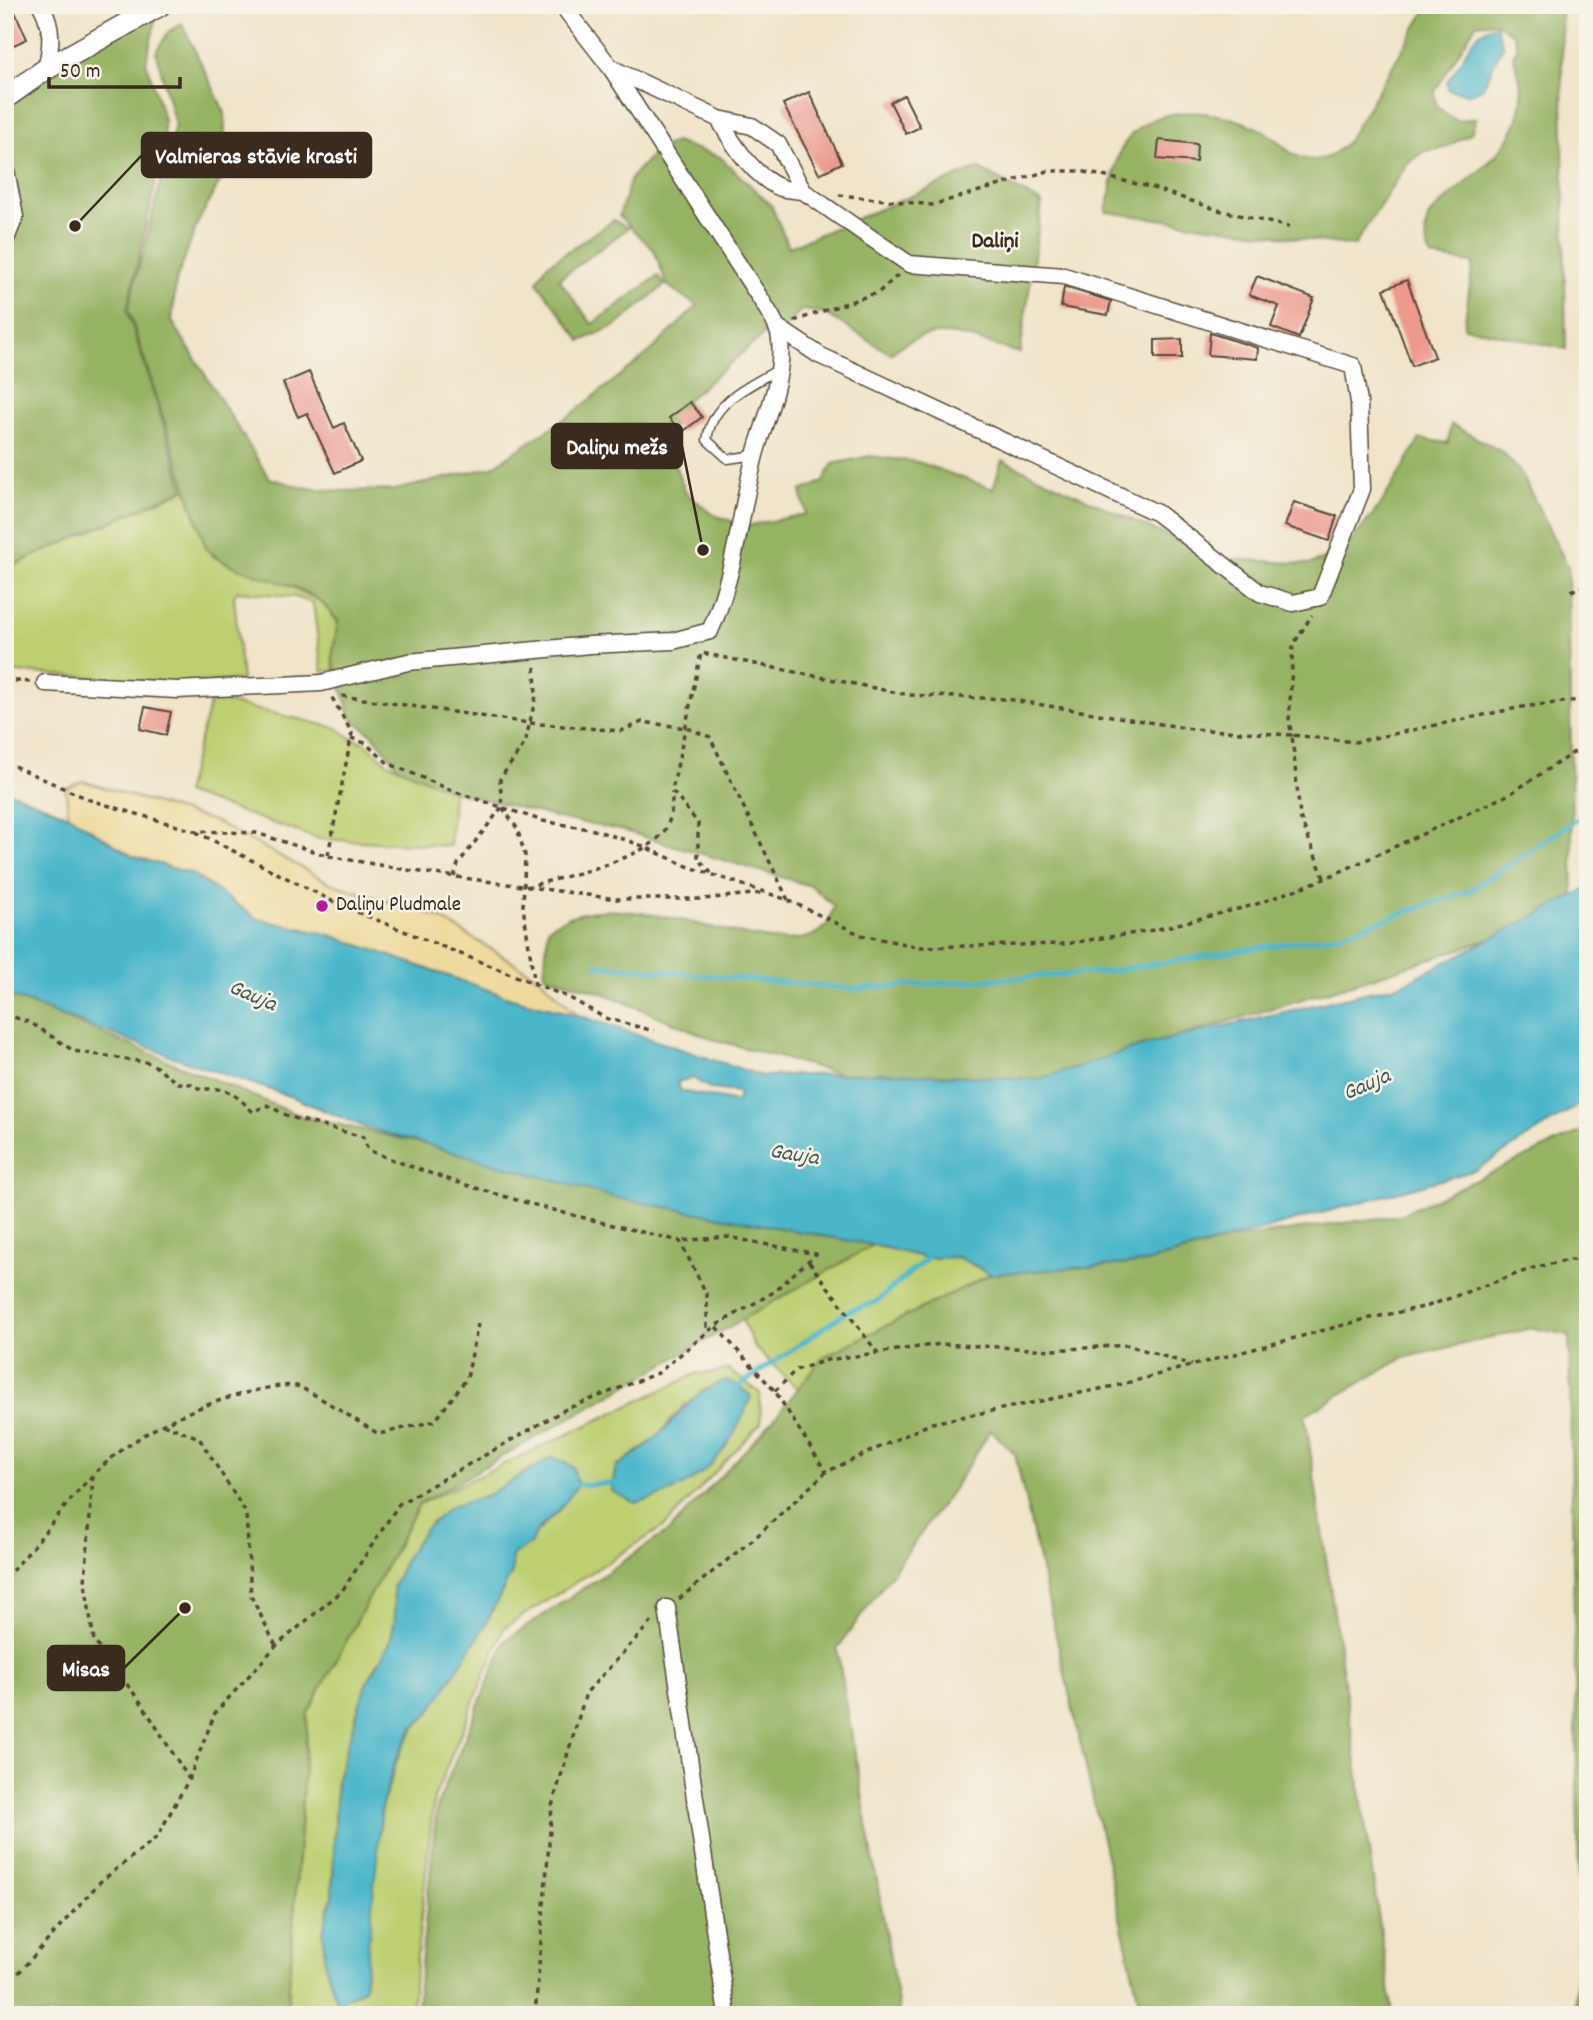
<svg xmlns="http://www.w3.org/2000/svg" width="1593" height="2020" viewBox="0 0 1593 2020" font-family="Dekko,sans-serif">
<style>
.green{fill:#becf72;stroke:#7c7c48;stroke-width:2;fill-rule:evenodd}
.forest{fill:#96b264;stroke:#686e41;stroke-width:2}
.sand{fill:#eeda9e;stroke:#94825e;stroke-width:2}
.water{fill:#4cb6ca;stroke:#447074;stroke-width:2;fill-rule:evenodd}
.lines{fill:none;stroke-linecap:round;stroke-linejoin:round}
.stream{stroke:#4cb6ca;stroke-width:5}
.building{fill:#ec998e}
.lane-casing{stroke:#564638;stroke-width:11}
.street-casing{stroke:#564638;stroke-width:19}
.secondary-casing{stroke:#564638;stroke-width:24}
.path{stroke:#564638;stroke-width:3.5;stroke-dasharray:5 5;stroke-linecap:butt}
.lane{stroke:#fff;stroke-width:8}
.street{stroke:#fff;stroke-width:16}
.secondary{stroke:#fff;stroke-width:21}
.poi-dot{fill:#b5179e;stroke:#f7f3e8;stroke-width:2.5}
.labels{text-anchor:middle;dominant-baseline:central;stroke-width:5;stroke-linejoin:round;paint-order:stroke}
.poi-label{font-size:21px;fill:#3b2a1e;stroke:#f7f3e8;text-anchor:start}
.neighbourhood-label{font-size:23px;font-weight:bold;fill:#3b2a1e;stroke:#f7f3e8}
.water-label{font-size:23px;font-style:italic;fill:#415b5a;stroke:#f7f3e8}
.leader{fill:none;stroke:#3b2a1e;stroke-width:2.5}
.callout-dot{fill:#3b2a1e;stroke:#f7f3e8;stroke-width:2.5}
.callout{fill:#3b2a1e;stroke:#3b2a1e;stroke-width:2.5}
.callout-label{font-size:23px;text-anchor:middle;font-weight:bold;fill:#fff}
</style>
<rect width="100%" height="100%" fill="#f7f3e8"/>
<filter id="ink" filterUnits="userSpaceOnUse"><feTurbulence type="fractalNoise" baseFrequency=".0143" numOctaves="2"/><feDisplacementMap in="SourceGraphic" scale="14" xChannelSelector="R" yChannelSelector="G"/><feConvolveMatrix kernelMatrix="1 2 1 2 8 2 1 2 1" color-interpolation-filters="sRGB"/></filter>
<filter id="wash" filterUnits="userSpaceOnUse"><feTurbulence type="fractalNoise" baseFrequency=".00686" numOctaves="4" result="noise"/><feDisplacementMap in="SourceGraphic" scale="28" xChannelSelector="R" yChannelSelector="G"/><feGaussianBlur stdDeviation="1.57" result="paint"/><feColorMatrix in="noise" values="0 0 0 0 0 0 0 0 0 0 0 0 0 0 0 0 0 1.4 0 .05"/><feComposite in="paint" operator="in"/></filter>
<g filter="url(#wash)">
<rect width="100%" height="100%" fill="#f0e4c9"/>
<!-- green -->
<path class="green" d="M186 489 206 548 214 557 286 584 320 601 338 622 332 658 335 671H322L313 603 295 597 238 591 234 596 242 680 172 683 5 671V569Z
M211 699 337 728 351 738 365 743 388 763 453 791 450 846 319 839 185 793Z
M873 1245 927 1258 958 1257 991 1274 827 1355 798 1389 755 1348 742 1319Z
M728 1369 760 1393 761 1423 666 1525 504 1628 434 1798 412 2002 417 2015H287L308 1713 419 1504 698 1373H715ZM686 1403 626 1497 611 1491 616 1467 656 1438ZM536 1466 559 1510C542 1525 531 1543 512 1556L428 1715C395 1742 397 1773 380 1809 362 1850 342 1891 323 1932L332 1897 337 1778 366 1684 390 1643 395 1620 393 1586 449 1508 488 1495Z"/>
<!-- forest -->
<path class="forest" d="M1429 5H1561L1566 349 1464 327 1473 263 1431 257C1425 241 1423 231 1429 216 1464 177 1521 154 1522 93 1522 82 1516 67 1513 56L1517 48 1514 35 1495 22 1476 24 1434 93 1437 107 1457 121 1476 118 1471 133 1445 148 1424 151 1407 164 1354 246 1106 212C1111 193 1113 167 1121 150 1147 97 1224 109 1265 132 1279 140 1288 155 1305 159 1324 163 1335 154 1347 142Z
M159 6 146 62 164 120V143L127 310 184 489 5 569V98Z
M182 24 225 113 224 174 198 222 176 281 172 321 269 478 300 487 339 491 395 490 492 467 572 414 651 351 697 306 667 285 654 250 619 216 631 178 659 147 660 149 675 142 720 157 771 205 789 247 978 168 1042 203 1020 353C973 340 932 317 891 354L824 313 801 310 779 334 773 327 687 400 672 428 668 448 686 493 714 515 746 526 806 514 801 491 823 482 833 464 870 456 918 462 993 489 1002 460 1215 558 1310 564 1343 552 1381 504 1420 439 1448 443 1451 424 1502 452 1521 473 1568 567 1573 902 1490 939 1378 976 1039 1079 840 1074 712 1039 603 993 544 975 548 928C625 871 782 976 826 926 830 921 832 912 834 906L811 886 621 830 562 819 453 791 399 768 374 736 351 718 332 658 338 621C332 615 327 606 320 601 288 577 231 576 206 548L128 309 175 125 156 52 169 31Z
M614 220 628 228 559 279 592 324 658 276 665 285 617 325 581 341 537 282 546 266Z
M5 993 301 1116 873 1245 419 1504 308 1713 287 2015H5Z
M1588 1128V2015H1575L1579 1894 1569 1335 1532 1328 1403 1358 1305 1415 1393 2015H1142L1015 1454 991 1430 953 1489 837 1649 900 2015H416L437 1806 505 1641 670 1530 770 1424 823 1357 991 1274 1142 1263 1236 1238 1400 1215Z"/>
<!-- sand -->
<path class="sand" d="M83 781 216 822 330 883 438 917 541 979 578 1015 511 998 330 935 258 919 192 874 132 856 68 815 66 788Z"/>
<!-- water -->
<path class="water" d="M1496 25 1503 46 1483 87 1472 94 1448 90 1447 81C1465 62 1467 33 1496 25Z
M5 790 68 815 132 856 192 874 258 919 330 935 511 998 578 1015 762 1076 887 1073 1039 1079 1148 1044 1403 984 1588 888V1099L1476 1170 1142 1263 991 1274 958 1257 927 1258 873 1245 617 1198 367 1128 292 1097 182 1060 5 994ZM692 1078 711 1089 739 1092 737 1102 681 1091 677 1082Z
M726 1380 738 1385 751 1396C729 1457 698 1489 635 1503L611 1491 616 1467C629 1458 644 1449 656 1438 682 1414 690 1393 726 1380Z
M553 1457 573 1467 578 1485 559 1510 537 1530 530 1544 512 1556V1572L483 1629 428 1715 413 1727 395 1761 382 1805 364 1989 337 2002 325 1965 323 1932 332 1897 337 1778 366 1684 390 1643 395 1620 393 1586 406 1557 424 1530 449 1508 488 1495Z"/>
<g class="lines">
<!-- stream -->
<path class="stream" d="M597 965 853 989 1104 972 1339 935 1471 890 1588 812
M736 1388 848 1311 876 1302 927 1258
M578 1485 620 1483"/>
</g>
<g id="blocks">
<!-- building -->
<path class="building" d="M5 5H12L27 39 5 49Z
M809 92 842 163 819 174 783 104Z
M904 95 920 127 906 134 890 102Z
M1159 140 1197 144 1196 162 1157 159Z
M1257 276 1314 298 1299 338 1271 327 1279 306 1249 295Z
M1407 280 1435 357 1412 366 1384 289Z
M1064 287 1111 301 1108 315 1061 307Z
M1210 333 1258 348 1257 359 1208 355Z
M1182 339V358H1155V340Z
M309 372 334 428 344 423 361 461 335 473 307 413 298 417 283 383Z
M690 402 702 417 681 433 669 418Z
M1294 502 1337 516 1329 541 1285 526Z
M145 707 171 712 166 735 140 729Z"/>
</g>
</g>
<g filter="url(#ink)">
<use href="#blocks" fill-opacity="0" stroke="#564638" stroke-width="2"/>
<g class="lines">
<defs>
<path id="lane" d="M755 455 728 459 707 440C712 401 748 387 779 369"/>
<path id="street" d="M41 5C53 28 52 44 46 69
M611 68 719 119 752 126 778 144 803 191C796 190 787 190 781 188 754 177 732 143 719 119
M5 165 15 217 5 241
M777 327 819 355 1157 513 1260 593 1293 603 1320 597 1362 489 1359 402 1353 366 1064 276 909 264 803 191
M45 683 177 690 321 683 408 662 590 645 673 641 710 631C735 575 740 514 755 455 765 418 784 379 780 340 779 326 769 313 762 301L611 68 562 5
M667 1608 727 2015"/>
<path id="secondary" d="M5 98 46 69 160 5"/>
</defs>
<!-- lane casing -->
<use href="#lane" class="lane-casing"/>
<!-- street casing -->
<use href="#street" class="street-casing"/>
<!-- secondary casing -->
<use href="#secondary" class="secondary-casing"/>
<!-- path -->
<path class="path" d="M839 195 932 205 1048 171H1081L1150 187 1218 210 1289 227
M794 321 879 292 898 275
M1571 591 1588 584
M535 667 536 696 525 743 500 779 502 807 517 828 525 855 523 907 535 985
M5 680 31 682
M342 696 529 723 621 731 642 722 687 728 710 737 788 900
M351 738 365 743 388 763 453 791 543 821 594 830 638 844 687 866 788 900 861 935 919 947 1064 944 1154 930 1254 905 1324 879 1510 794 1588 743
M5 762 90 800 194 831 256 833 328 856 413 871 616 899H703L764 893
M196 832 342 906 570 998 605 1018 654 1031
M328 855 352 733 331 696
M711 873 698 858V823L672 791 701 653 909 695 1006 699 1192 729 1292 735 1289 722 1293 645 1312 615
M454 877 458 864 502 807
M1324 878 1300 817 1292 735 1355 742 1522 707 1588 699
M526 887C559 878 642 860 662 834 672 822 672 807 672 792
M5 1014 31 1023 74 1051 151 1063 177 1083 193 1084 201 1090C226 1085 236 1095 253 1112L267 1105 290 1117 363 1137 368 1150C469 1191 574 1216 680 1241L707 1295V1333
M809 1262 877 1352
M716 1327 775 1391 826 1472
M775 1391 796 1370 827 1360 940 1344 1053 1350 1128 1345 1192 1365
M163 1424 199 1438 246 1513 251 1596 276 1646
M93 1476 85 1582 94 1641 142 1704 189 1779
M5 1578C37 1546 60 1509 91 1477 128 1439 178 1413 228 1398 244 1393 281 1383 296 1386 307 1388 364 1426 379 1434L435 1421 467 1378 478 1324
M679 1599 757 1536 826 1472 932 1423 1115 1386 1366 1319 1428 1306 1536 1267 1569 1260 1588 1261
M5 1988 100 1882 157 1837 189 1779 215 1713 276 1646 342 1591 399 1504 566 1409 658 1373 715 1326 772 1293 816 1254 728 1237 680 1241
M535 2015 552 1806 586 1693 654 1619"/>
<!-- lane -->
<use href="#lane" class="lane"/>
<!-- street -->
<use href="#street" class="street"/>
<!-- secondary -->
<use href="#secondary" class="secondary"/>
</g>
</g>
<!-- markers -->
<circle class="poi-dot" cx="322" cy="906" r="7"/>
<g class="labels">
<!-- poi labels -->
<g class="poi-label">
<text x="336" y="906">Daliņu Pludmale</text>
</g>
<!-- neighbourhood labels -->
<g class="neighbourhood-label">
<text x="995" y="242">Daliņi</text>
</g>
<!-- water labels -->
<g class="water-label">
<text transform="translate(252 997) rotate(23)">Gauja</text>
<text transform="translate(1367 1086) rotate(-24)">Gauja</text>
<text transform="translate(794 1156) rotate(9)">Gauja</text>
</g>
</g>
<!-- callouts -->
<path class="leader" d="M75 226L142 155M703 550L682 446M185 1608L124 1668"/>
<g class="callout-dot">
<circle cx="75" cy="226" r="7"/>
<circle cx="703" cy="550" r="7"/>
<circle cx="185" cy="1608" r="7"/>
</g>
<g class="callout">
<rect x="142" y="133" width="229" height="44" rx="7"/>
<rect x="552" y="424" width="130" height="44" rx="7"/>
<rect x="48" y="1646" width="76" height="44" rx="7"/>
</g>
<g class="callout-label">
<text x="256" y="163">Valmieras stāvie krasti</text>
<text x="617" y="454">Daliņu mežs</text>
<text x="86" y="1676">Misas</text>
</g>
<!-- margin -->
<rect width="1593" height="2020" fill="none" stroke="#f7f3e8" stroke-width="28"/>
<!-- scale -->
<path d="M49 77v10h131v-10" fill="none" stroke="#3b2a1e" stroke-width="3.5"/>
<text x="60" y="77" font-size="21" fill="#3b2a1e" stroke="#f7f3e8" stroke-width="5" paint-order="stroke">50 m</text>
</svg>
